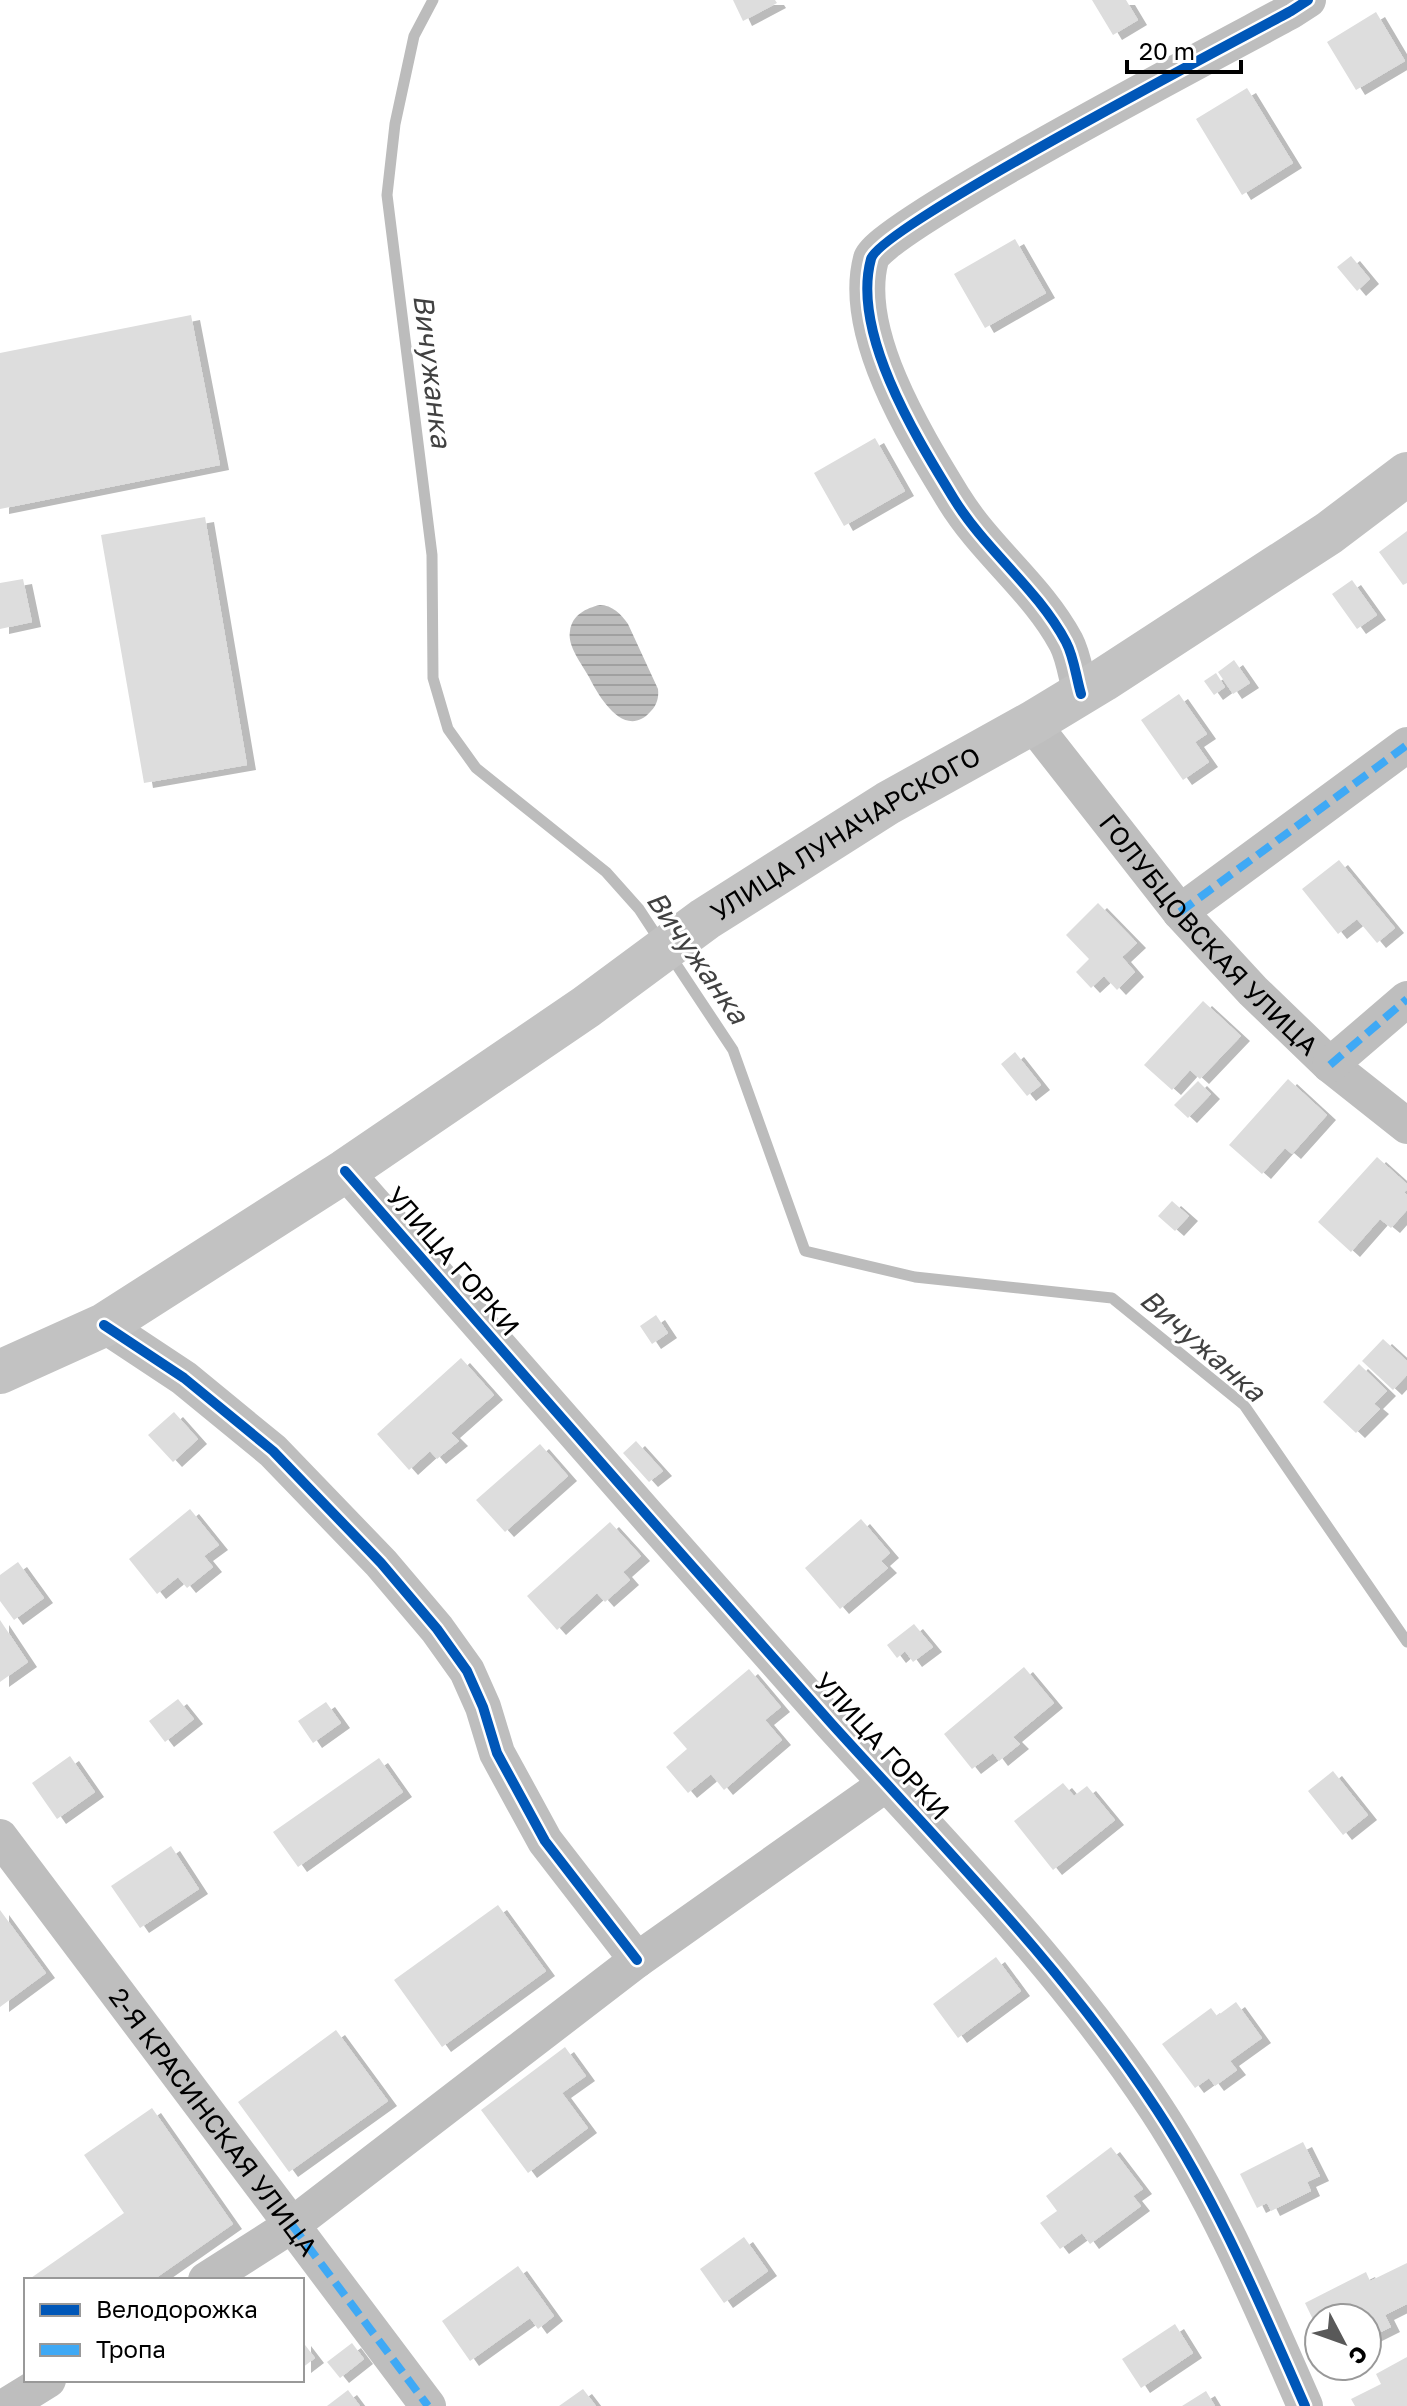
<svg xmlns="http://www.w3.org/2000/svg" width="1407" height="2406" viewBox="0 0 1407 2406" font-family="'Golos Text',sans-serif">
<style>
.water{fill:url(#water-rules)}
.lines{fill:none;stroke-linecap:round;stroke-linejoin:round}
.stream{stroke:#bcbcbc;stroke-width:11}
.building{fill:#ddd;filter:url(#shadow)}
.minor{stroke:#bebebe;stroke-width:36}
.secondary{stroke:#c2c2c2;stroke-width:44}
.quiet{stroke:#3fa9f5;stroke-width:8;stroke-dasharray:16 8;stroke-linecap:butt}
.cycleway-casing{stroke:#fff;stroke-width:15}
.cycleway{stroke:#0057b8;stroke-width:10}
.labels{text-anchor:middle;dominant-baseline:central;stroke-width:6;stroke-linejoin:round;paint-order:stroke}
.street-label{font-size:26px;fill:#000;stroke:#fff}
.water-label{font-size:28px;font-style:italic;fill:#414141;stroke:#fff}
</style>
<defs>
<pattern id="water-rules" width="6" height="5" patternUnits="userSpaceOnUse" patternTransform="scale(2)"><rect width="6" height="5" fill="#bcbcbc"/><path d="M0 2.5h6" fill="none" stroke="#a0a0a0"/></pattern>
<filter id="shadow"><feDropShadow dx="9" dy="5" stdDeviation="0" flood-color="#0004"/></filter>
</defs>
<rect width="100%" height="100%" fill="#fff"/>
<!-- water -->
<path class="water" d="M600 605C612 605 621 614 628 624L658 689C659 697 657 705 651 711 625 741 599 697 589 677 582 664 567 646 570 631 572 615 586 608 600 605Z"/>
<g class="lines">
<!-- stream -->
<path class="stream" d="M433 0 414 36 395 124 387 195 432 555 433 678 448 729 476 768 606 872 639 909 660 941
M670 955 733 1050 805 1251 915 1277 1112 1298 1244 1405 1407 1642"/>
</g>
<!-- building -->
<path class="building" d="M733 0H775L777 3 743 21Z
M1092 0H1126L1138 20 1113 35Z
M1376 12 1405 61 1356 90 1327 42Z
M1247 88 1293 163 1242 195 1196 119Z
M1015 239 1046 293 985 328 954 274Z
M1351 256 1370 279 1357 291 1337 267Z
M191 315 220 465 0 509V353Z
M875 438 905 491 844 526 814 473Z
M205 517 247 765 144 783 101 535Z
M1407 531V583L1403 585 1379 552Z
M23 579 32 622 0 629V583Z
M1352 580 1377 615 1357 629 1332 594Z
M1234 660 1250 683 1233 694 1218 672Z
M1216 673 1225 687 1214 695 1204 681Z
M1179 694 1207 734 1195 742 1209 762 1183 780 1141 720Z
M1339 860 1395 928 1377 943 1357 919 1338 934 1302 889Z
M1098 903 1137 943 1122 957 1135 972 1117 990 1104 976 1091 988 1076 972 1089 959 1066 935Z
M1203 1001 1241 1036 1200 1079 1190 1070 1172 1090 1144 1065Z
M1015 1052 1041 1085 1027 1096 1001 1064Z
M1288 1079 1327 1115 1292 1154 1285 1148 1262 1174 1229 1145Z
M1198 1081 1211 1094 1188 1118 1174 1105Z
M1377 1157 1407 1184V1190L1404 1192 1407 1195V1210L1391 1228 1380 1219 1351 1252 1318 1222Z
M1172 1201 1189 1216 1175 1231 1158 1216Z
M656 1315 668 1333 652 1344 640 1326Z
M1383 1339 1407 1361V1375L1393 1390 1362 1361Z
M461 1358 494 1395 451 1433 459 1441 437 1459 430 1451 409 1470 377 1434Z
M1359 1364 1387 1391 1374 1404 1380 1409 1356 1433 1323 1402Z
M174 1412 198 1439 173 1462 148 1435Z
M636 1441 663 1471 649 1482 623 1453Z
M540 1444 568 1476 505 1532 476 1500Z
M190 1509 219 1545 204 1556 213 1567 187 1588 178 1577 157 1594 129 1559Z
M861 1519 890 1553 881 1561 888 1568 840 1609 805 1568Z
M610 1522 641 1556 623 1572 630 1580 605 1602 597 1593 557 1630 527 1596Z
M18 1562 44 1598 14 1620 0 1601V1575Z
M0 1620 28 1662 0 1682Z
M914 1624 933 1647 913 1662 905 1651 897 1658 887 1645Z
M1024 1667 1054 1703 1013 1737 1020 1744 999 1761 993 1753 972 1769 944 1734Z
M749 1669 781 1707 765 1720 782 1740 724 1790 711 1774 688 1793 666 1767 687 1749 673 1733Z
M178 1699 194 1719 165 1742 149 1721Z
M326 1702 341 1723 313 1743 298 1721Z
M70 1756 95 1792 57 1819 32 1783Z
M379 1758 403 1792 298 1867 273 1832Z
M1333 1771 1368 1815 1343 1835 1308 1791Z
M1063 1783 1074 1796 1087 1786 1115 1820 1053 1870 1014 1821Z
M171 1846 199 1889 140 1928 111 1886Z
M498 1905 546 1971 442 2047 394 1980Z
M0 1910 46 1973 0 2007Z
M996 1957 1021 1991 958 2038 933 2004Z
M1236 2002 1262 2038 1230 2061 1237 2070 1215 2086 1209 2078 1195 2088 1162 2044 1211 2008 1217 2016Z
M336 2030 388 2101 289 2172 238 2102Z
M565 2047 586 2076 562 2093 588 2128 528 2173 481 2110Z
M152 2108 233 2224 153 2280H28L124 2213 84 2155Z
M1303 2142 1320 2176 1307 2182 1311 2191 1271 2211 1267 2203 1257 2208 1240 2174Z
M1111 2147 1143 2189 1133 2196 1141 2206 1090 2244 1082 2233 1060 2249 1040 2223 1057 2211 1046 2196Z
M744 2237 768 2271 724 2303 700 2269Z
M1407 2263V2304L1385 2315 1391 2327 1367 2339V2318H1319V2332L1305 2303 1366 2272 1370 2281Z
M518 2266 554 2316 538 2329 530 2318 470 2361 442 2321Z
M1175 2324 1193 2353 1141 2388 1122 2359Z
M302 2341 315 2358 302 2368Z
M352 2343 364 2359 340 2378 327 2362Z
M1407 2357V2406H1355L1351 2399 1381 2384 1376 2374Z
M583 2389 596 2406H559Z
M348 2390 360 2406H327Z
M1206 2391 1215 2406H1182Z"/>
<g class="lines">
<!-- minor -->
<g class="minor">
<path d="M1081 694C1076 677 1074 657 1066 642 1037 588 986 551 954 499 916 437 851 333 871 259 879 227 1238 40 1291 11L1308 0"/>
<path id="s1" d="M1032 723 1180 912 1253 991 1330 1065 1407 1126"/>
<path d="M1180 912 1407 745"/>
<path d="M1330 1065 1407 999"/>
<path d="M345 1171C506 1355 668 1540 831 1723 944 1848 1064 1968 1157 2110 1218 2203 1260 2304 1305 2406"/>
<path d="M104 1325 184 1378 273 1451 381 1563 437 1629 467 1671 483 1707 497 1753 545 1841 637 1960"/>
<path id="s2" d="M0 1837 428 2406"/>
<path d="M206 2280 292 2225 637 1960 886 1784"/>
<path d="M6 2406 48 2380"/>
</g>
<!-- secondary -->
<path class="secondary" id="s3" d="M0 1372 104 1325 345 1171 586 1007 705 919 888 803 1032 723 1103 680 1329 533 1407 474"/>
<!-- quiet -->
<path class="quiet" d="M1180 912 1407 745
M1330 1065 1407 999
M292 2225 428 2406"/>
<defs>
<path id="cycleway" d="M1081 694C1076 677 1074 657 1066 642 1037 588 986 551 954 499 916 437 851 333 871 259 879 227 1238 40 1291 11L1308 0
M345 1171C506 1355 668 1540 831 1723 944 1848 1064 1968 1157 2110 1218 2203 1260 2304 1305 2406
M104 1325 184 1378 273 1451 381 1563 437 1629 467 1671 483 1707 497 1753 545 1841 637 1960"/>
</defs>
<!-- cycleway casing -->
<use href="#cycleway" class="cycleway-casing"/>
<!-- cycleway -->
<use href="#cycleway" class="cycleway"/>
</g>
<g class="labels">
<!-- street labels -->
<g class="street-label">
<text stroke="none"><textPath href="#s3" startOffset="1004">УЛИЦА ЛУНАЧАРСКОГО</textPath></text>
<text stroke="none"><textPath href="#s1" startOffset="276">ГОЛУБЦОВСКАЯ УЛИЦА</textPath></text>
<text transform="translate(453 1261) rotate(49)">УЛИЦА ГОРКИ</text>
<text transform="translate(882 1746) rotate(48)">УЛИЦА ГОРКИ</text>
<text stroke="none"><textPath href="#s2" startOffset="356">2-Я КРАСИНСКАЯ УЛИЦА</textPath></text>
</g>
<!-- water labels -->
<g class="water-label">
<text transform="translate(433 371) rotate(83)">Вичужанка</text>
<text transform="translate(698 957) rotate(55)">Вичужанка</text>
<text transform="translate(1203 1345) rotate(41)">Вичужанка</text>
</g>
</g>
<!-- legend -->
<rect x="24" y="2278" width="280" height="104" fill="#ffffff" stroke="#999999" stroke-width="2"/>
<rect x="40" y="2304" width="40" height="12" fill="#0057b8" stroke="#999999" stroke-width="2"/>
<text x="96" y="2318" font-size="24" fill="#000000">Велодорожка</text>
<rect x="40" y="2344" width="40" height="12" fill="#3fa9f5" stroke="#999999" stroke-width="2"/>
<text x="96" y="2358" font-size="24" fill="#000000">Тропа</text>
<!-- north arrow -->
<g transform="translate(1343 2342) rotate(131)"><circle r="38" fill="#ffffff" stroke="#999999" stroke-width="2"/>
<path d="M0-6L14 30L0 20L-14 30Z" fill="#595959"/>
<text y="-12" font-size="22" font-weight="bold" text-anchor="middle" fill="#000000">С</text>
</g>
<!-- scale -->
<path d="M1127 60v12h114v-12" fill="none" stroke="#000000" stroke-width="4"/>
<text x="1139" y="60" font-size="24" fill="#000000" stroke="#ffffff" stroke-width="6" paint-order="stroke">20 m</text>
</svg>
